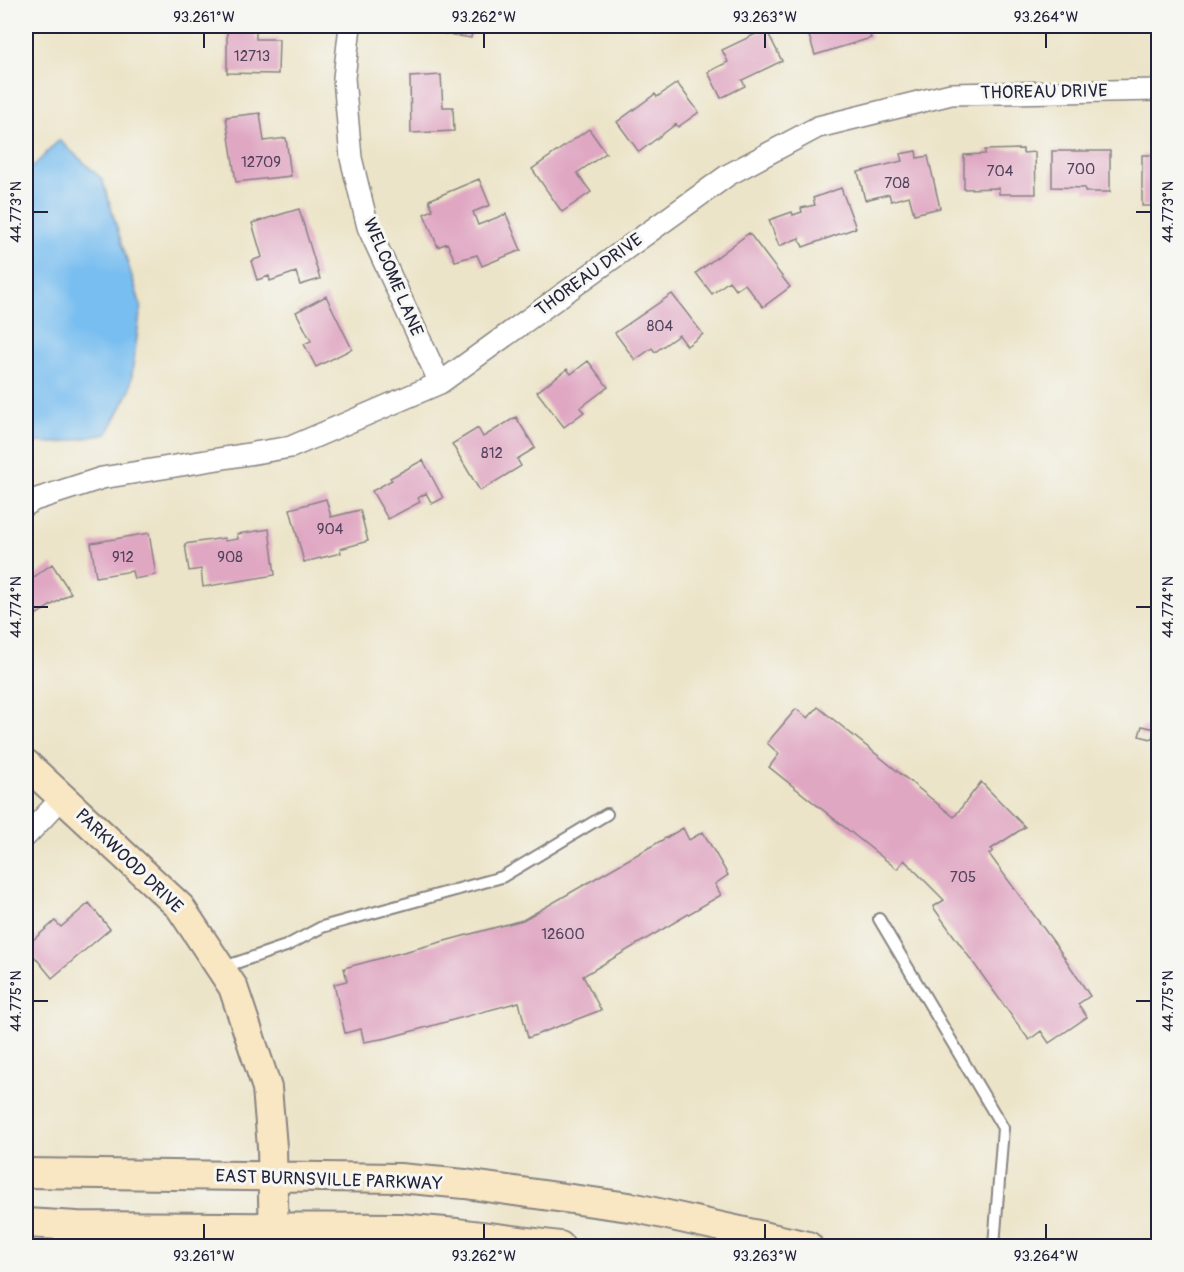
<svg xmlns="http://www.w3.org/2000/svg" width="1184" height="1272" viewBox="0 0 1184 1272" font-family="Pangolin,sans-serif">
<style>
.water{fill:#79bef0;stroke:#4e7096;stroke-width:1.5}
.building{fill:#e0a7c3}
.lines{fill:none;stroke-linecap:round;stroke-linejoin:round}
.lane-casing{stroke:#878382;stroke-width:14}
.street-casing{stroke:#878382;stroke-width:24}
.secondary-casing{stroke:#878382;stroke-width:32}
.lane{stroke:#fff;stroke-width:10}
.street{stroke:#fff;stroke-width:21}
.secondary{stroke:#f9e7c3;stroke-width:28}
.ticks{fill:none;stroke:#22223b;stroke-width:2}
.labels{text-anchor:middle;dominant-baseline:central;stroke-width:6;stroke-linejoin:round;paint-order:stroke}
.number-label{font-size:15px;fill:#52435d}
.street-label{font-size:18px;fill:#22223b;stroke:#f6f6f2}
.neatline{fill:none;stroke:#22223b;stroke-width:2}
.ticks-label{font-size:15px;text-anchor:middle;fill:#22223b}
</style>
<rect width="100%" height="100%" fill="#f6f6f2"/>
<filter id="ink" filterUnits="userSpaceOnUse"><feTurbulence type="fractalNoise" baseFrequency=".0167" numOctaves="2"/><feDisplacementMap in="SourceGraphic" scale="12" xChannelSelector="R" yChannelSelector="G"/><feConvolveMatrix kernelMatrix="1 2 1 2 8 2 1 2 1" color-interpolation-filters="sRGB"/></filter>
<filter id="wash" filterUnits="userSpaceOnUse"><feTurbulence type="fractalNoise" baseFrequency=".008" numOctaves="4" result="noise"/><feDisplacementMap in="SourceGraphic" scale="24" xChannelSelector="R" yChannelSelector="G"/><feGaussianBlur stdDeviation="1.35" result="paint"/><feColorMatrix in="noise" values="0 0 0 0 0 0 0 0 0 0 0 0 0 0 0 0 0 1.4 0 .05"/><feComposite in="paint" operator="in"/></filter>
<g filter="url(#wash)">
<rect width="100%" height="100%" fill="#ece4c8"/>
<!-- water -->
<path class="water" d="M59 140 102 179 141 306 130 390 107 434 59 443 29 442 26 437V174Z"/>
<g id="blocks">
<!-- building -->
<path class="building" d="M227 26H256V39H279L278 74 227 73Z
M409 26H473L471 38 409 28Z
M806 26H867L871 38 815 55Z
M766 29 782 61 742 80 745 86 721 98 708 72 728 62 722 50Z
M441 75 443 107H453L454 131 411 133 410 77Z
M677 83 699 112 678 127 676 124 639 152 617 122 655 94 657 97Z
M260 113 264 141 286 138 291 176 236 182 226 117Z
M589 129 606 153 577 173 591 192 562 212 532 169Z
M1023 149V153L1035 152 1036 194H999V188L964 189V155L985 154V150Z
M916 151 917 158 928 156 940 208 914 214 909 196 891 201 889 194 865 200 858 172 902 161 900 154Z
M1052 151H1110V192H1085V188L1052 187Z
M1142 155H1158V206H1142Z
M479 179 490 205 473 212 478 225 506 214 521 250 482 266 477 255 455 261 447 243 438 247 424 214 433 210 429 200Z
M841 188 856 228 803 247 799 238 779 246 769 220 792 212 793 215 802 212 801 208 815 205 813 198Z
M299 209 320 279 300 285 296 272 270 281 269 276 257 280 251 261 262 257 252 223Z
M749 233 790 287 763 307 745 284 736 290 729 281 712 294 696 273Z
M672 294 703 334 687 346 679 335 655 352 652 348 635 360 615 333Z
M326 296 352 349 316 367 304 344 311 341 296 312Z
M588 361 608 387 580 408 584 412 564 427 537 392 567 369 571 374Z
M516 417 535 448 517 459 521 466 480 491 452 444 478 428 483 437Z
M423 460 443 498 432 504 426 493 418 498 420 502 388 519 372 491 392 480 390 478Z
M326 499 331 517 360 510 368 541 340 549 341 553 304 562 290 509Z
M269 529 275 575 203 587 201 569 189 571 185 544 224 538 225 541 238 539 237 534Z
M149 533 156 575 134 579 132 571 96 577 91 543Z
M52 564 71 593 26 621V583Z
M818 707 954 817 981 782 1025 827 991 849 993 851 989 854 1058 948 1090 996 1078 1004 1087 1017 1049 1043 1041 1031 1029 1040 933 907 944 900 904 860 897 869 769 767 779 754 767 743 796 709 808 718Z
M1142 726 1155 729 1152 739 1139 736Z
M683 828 689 840 703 832 728 875 715 884 721 895 583 976 601 1010 528 1038 519 1002 387 1038 364 1042 361 1029 345 1033 334 984 347 981 344 968 523 920Z
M89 903 110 929 52 978 26 946 55 921 61 927Z"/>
</g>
</g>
<g filter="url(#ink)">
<use href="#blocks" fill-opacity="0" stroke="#878382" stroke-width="1.5"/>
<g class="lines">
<defs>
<path id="lane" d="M879 919 1003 1128 994 1246
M221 968 286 946 322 927 502 877 607 814"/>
<path id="street" d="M350 26 344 78 351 158 368 227 440 383
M26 505 34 500 102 478 291 447 440 383 728 175 818 127 951 94 1158 90
M26 836 62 798"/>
<path id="secondary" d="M26 764 180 907 233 987 267 1088 272 1147 274 1246
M26 1173 399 1178 465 1184 636 1208 808 1246
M26 1223 77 1226 399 1228 457 1233 560 1246"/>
</defs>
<!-- lane casing -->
<use href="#lane" class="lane-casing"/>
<!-- street casing -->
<use href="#street" class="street-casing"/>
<!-- secondary casing -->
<use href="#secondary" class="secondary-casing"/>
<!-- lane -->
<use href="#lane" class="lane"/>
<!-- street -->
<use href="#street" class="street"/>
<!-- secondary -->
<use href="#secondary" class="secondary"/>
</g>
</g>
<!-- ticks -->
<path class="ticks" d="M204 33V48M484 33V48M765 33V48M1046 33V48M33 212H48M1136 212H1151M33 607H48M1136 607H1151M33 1001H48M1136 1001H1151M204 1224V1239M484 1224V1239M765 1224V1239M1046 1224V1239"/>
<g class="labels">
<!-- number labels -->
<g class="number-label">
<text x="252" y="56">12713</text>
<text x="261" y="162">12709</text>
<text x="1081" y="169">700</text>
<text x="1000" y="171">704</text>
<text x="897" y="183">708</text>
<text x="660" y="326">804</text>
<text x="492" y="453">812</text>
<text x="330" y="529">904</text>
<text x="123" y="557">912</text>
<text x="230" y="557">908</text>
<text x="963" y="877">705</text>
<text x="563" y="934">12600</text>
</g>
<!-- street labels -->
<g class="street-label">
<text transform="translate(1044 92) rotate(-1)">THOREAU DRIVE</text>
<text transform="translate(589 275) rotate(-36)">THOREAU DRIVE</text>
<text transform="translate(393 277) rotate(67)">WELCOME LANE</text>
<text transform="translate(129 861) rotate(44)">PARKWOOD DRIVE</text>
<text transform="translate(329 1180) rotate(2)">EAST BURNSVILLE PARKWAY</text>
</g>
</g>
<!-- margin -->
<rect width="1184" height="1272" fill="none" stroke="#f6f6f2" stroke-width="66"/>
<rect x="33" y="33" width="1118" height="1206" class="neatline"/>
<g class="ticks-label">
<text x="204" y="22">93.261°W</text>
<text x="484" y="22">93.262°W</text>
<text x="765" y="22">93.263°W</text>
<text x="1046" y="22">93.264°W</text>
<text transform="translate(1168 212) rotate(-90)" y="5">44.773°N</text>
<text transform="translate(16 212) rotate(-90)" y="5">44.773°N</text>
<text transform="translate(1168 607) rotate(-90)" y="5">44.774°N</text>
<text transform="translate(16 607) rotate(-90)" y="5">44.774°N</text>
<text transform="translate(1168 1001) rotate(-90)" y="5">44.775°N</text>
<text transform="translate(16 1001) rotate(-90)" y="5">44.775°N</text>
<text x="204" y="1261">93.261°W</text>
<text x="484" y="1261">93.262°W</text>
<text x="765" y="1261">93.263°W</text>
<text x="1046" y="1261">93.264°W</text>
</g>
</svg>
